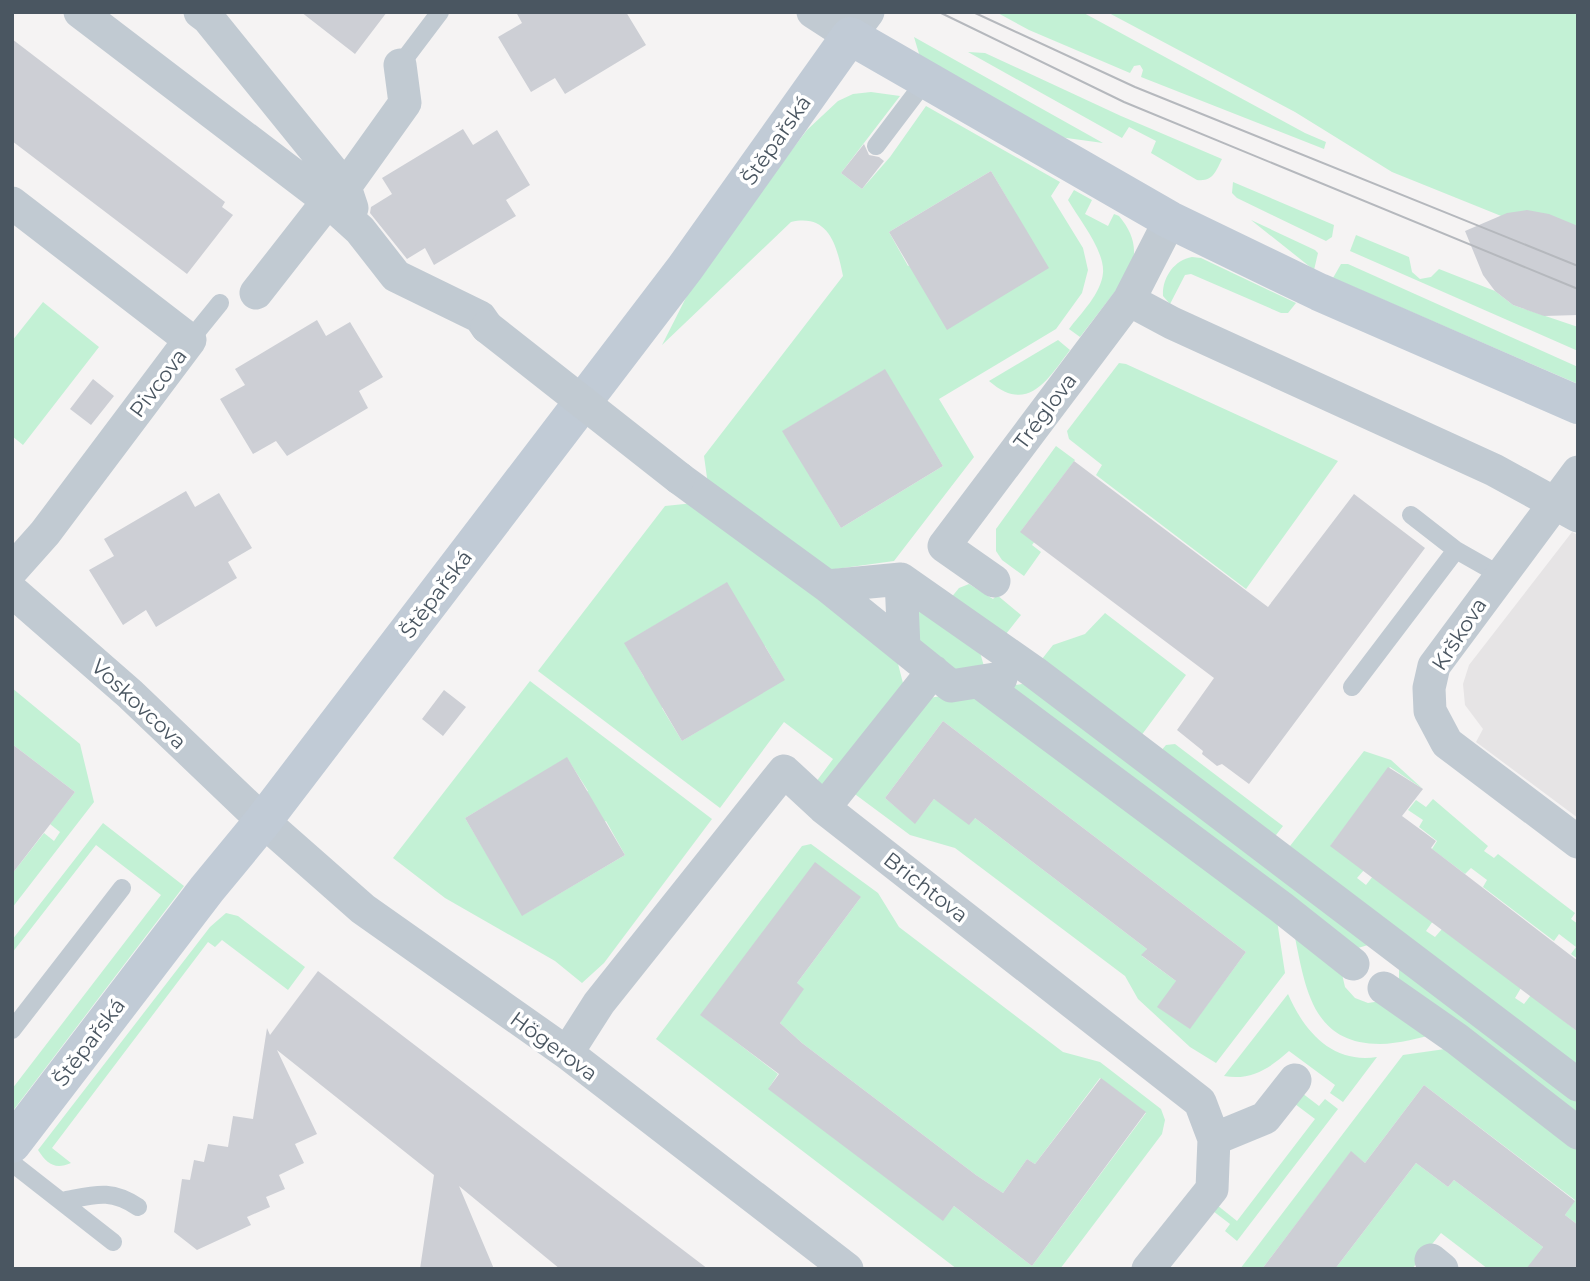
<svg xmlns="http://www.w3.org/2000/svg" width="1590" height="1281" viewBox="0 0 1590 1281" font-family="Montserrat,sans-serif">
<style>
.education{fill:#e6e4e5}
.green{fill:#c3f1d5;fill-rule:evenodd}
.building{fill:#cdcfd5}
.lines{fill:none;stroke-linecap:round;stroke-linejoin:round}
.lane{stroke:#c1cad2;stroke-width:18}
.street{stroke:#c1cad2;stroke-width:33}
.secondary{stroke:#c1cbd6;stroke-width:38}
.tram{stroke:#b5b8bd;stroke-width:2}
.street-bridge{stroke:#c1cad2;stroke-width:33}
.labels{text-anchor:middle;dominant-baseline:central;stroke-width:7;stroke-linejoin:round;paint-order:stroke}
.street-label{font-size:21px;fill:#4a5661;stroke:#fff}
</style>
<rect width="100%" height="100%" fill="#f5f3f3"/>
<!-- education -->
<path class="education" d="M1572 532 1578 535V818L1476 742 1483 729 1465 705 1463 684 1469 665Z"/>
<!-- green -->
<path class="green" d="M996 12H1082L1305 133 1326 142 1324 149 1141 77 1143 70 1140 65 1134 66 1130 73 1029 30Z
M1107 12H1578V247L1392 172 1295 112Z
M914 37 1103 143 1052 136 920 57Z
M968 52 985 53 1121 116 1222 159C1216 171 1213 182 1197 180L1151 153 1156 141 1129 127 1122 138Z
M871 92 900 96 841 173 862 189 890 157 926 106 1060 182 1051 196 1083 248 1088 270 1082 293 1056 329 939 399 974 457 894 561 821 571 708 485 704 456 843 276C837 246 829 213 791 222L662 345 699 272 807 130 838 101 853 94ZM991 171 1011 205 908 266 889 232ZM884 370 943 466 841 528 783 431Z
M1233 182 1334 225 1332 237 1326 241 1237 198 1232 193Z
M1074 190 1092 200 1085 214 1108 226 1114 214 1119 216C1134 234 1138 250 1130 272L1080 337 1069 329C1081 313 1101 294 1103 273 1105 251 1079 219 1068 200Z
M1251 220 1315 250 1318 253 1314 270Z
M1356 235 1409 257 1412 272 1420 279 1431 277 1439 269 1495 291 1513 305 1578 327V351L1350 251Z
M1192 257 1201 258 1296 303 1288 313H1281L1191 274 1185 275 1170 304 1163 296C1162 278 1174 260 1192 257Z
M1341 264H1348L1578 367V384L1333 278Z
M43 302 99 347 23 445 12 436V341Z
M1058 340 1070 350C1048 379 1028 415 989 381Z
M1119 363 1126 364 1338 461 1246 589 1096 475 1102 465 1069 439 1067 431Z
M1056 446 1075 460 1021 531 1035 541 1032 545 1041 552 1024 576 1002 560 996 551V529Z
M694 503 896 656 905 691 828 792 816 782 833 759 784 722 720 808 538 671 665 506ZM726 583 746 616 728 627 746 657 765 646 784 679 682 741 662 708 670 702 652 673 644 677 625 643Z
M969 584 993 599 997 595 1021 615 1002 639 950 599 959 588Z
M933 608 978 645 985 670 956 672 920 644 910 612Z
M1105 613 1186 675 1135 744 1035 668 1053 645 1085 634Z
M530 681 712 819 604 963 582 983 555 961 445 898 393 858ZM567 758 588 791 569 802 587 832 606 821 625 855 523 915 465 818Z
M1033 682 1368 945 1358 948 998 688Z
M12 688 80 744 94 802 12 908V874L44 833 54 841 60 832 50 824 75 792 12 744Z
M980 690 1276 914 1285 973 1216 1063 1190 1047 1138 999 1125 976 955 848 910 835 848 789 916 700ZM943 721 1246 952 1190 1028 1176 981 1142 956 1147 949 975 818 934 799 915 823 885 798Z
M1175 744 1283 826 1269 844 1154 759 1166 745Z
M1364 751 1391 760 1423 789 1390 767 1331 845 1364 870 1357 878 1366 885 1373 876 1433 921 1426 931 1435 937 1442 929 1521 988 1515 998 1524 1004 1531 995 1578 1032V1078L1283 855Z
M1433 799 1488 846 1484 851 1494 858 1498 854 1575 913 1571 919 1578 924V959L1571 954 1576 947 1559 934 1554 941 1483 887 1487 880 1471 868 1465 874 1432 849 1437 841 1419 827 1423 820 1408 810 1416 800 1426 807Z
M103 823 184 886 12 1112V1089L161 895 96 845 12 953V940Z
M811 844 878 893 899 927 1063 1052 1100 1062 1161 1109 1165 1120 1162 1134 1060 1269H957L656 1039 802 846ZM861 897 797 983 780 1023 802 1043 976 1175 1003 1193 1027 1159 1035 1164 1100 1078 1146 1113 1032 1266 954 1206 943 1220 769 1088 778 1074 701 1015Z
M226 913 238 916 305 967 288 990 222 940 215 947 208 942 52 1148 71 1163C55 1170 47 1164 38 1150L210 927Z
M1293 928 1342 974 1345 987 1355 998 1368 1003 1381 1001 1439 1034C1420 1037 1399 1044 1380 1044 1309 1044 1305 983 1293 928Z
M1399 968 1578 1094V1126L1399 981Z
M1288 994C1304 1031 1332 1064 1377 1057L1343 1102 1330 1093 1335 1085 1289 1051C1270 1068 1251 1081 1224 1076Z
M1452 1048 1578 1143V1225L1565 1215 1575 1200 1424 1085 1365 1163 1351 1152 1262 1269H1240L1403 1055Z
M1302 1093 1319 1106 1325 1099 1338 1109 1237 1241 1225 1231 1230 1224 1213 1211 1217 1205 1237 1221 1315 1119 1295 1104Z
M1416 1163 1448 1187 1454 1180 1543 1247 1532 1262 1541 1269H1488L1441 1233 1412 1269H1335Z"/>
<!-- building -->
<path class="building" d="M301 12H387L355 54Z
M516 12H626L646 45 565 94 555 78 531 92 498 37 522 23Z
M12 39 225 202 222 207 233 215 187 274 12 141Z
M463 129 473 145 497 130 530 185 506 200 516 216 434 265 425 248 407 259 370 213 371 207 392 194 382 178Z
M864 144 869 155 879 157 884 161 862 189 841 173Z
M991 171 1049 268 947 330 889 232Z
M1527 210 1549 214 1578 226V315L1544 316 1513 305 1495 291 1483 275 1465 231 1507 213Z
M317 320 326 336 350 322 383 377 359 391 368 408 287 456 276 441 253 454 220 399 245 385 235 369Z
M885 369 943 466 841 528 782 431Z
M93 379 114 396 91 425 70 409Z
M1074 461 1268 607 1354 494 1425 548 1249 784 1222 764 1217 766 1202 754 1203 751 1177 730 1214 678 1020 532Z
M186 491 195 507 219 493 252 548 228 562 237 578 156 627 146 610 123 625 89 570 114 556 104 539Z
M727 582 785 680 682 741 624 643Z
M444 690 466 707 443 736 422 719Z
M943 721 1246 952 1190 1029 1157 1007 1176 981 1141 955 1147 949 975 818 969 825 934 799 915 824 885 798Z
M12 744 75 792 12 874Z
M567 757 625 855 522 916 465 818Z
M1388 767 1423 789 1402 816 1436 841 1431 848 1578 961V1032L1330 846Z
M815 862 861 897 797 983 804 989 780 1023 802 1043 976 1175 1003 1193 1027 1159 1035 1164 1101 1078 1146 1112 1032 1266 954 1206 943 1221 768 1089 779 1074 700 1015Z
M318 971 582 1173 708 1269H560L459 1186 494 1269H420L434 1175 277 1050 317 1134 295 1144 304 1163 279 1175 285 1189 266 1197 270 1207 247 1217 251 1225 197 1250 174 1232 182 1179 190 1180 194 1160 204 1162 208 1144 228 1147 233 1116 253 1119 267 1028 270 1035Z
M1424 1085 1575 1201 1565 1215 1578 1225V1269H1526L1543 1247 1454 1180 1448 1187 1416 1163 1335 1269H1262L1351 1151 1365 1163Z"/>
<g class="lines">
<!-- lane -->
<path class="lane" d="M400 65 440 12
M876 146 926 80
M190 340 220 303
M1411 515 1456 550 1500 575
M1352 687 1456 550
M12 1030 122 888
M12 1163 113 1242
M62 1201C94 1195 110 1188 138 1207"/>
<!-- street -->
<path class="street" d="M80 12 328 201 360 230 396 276 480 317 487 327
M200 12 208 18 345 187 352 208
M813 12 850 36 868 12
M12 203 190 340 45 533 12 570
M256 293 328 201 345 187 405 103 400 65
M1129 300 1172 323 1494 470 1578 516
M1578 472 1434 666 1429 688 1430 711 1447 743 1578 842
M679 478 827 586 951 686 1001 678
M901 579 904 648
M994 581 944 546 1129 300 1170 220
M827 586 901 579 1034 672 1578 1085
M12 591 130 694 263 821 363 909 567 1053 847 1269
M979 682 1281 907 1353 964
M824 808 933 671
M1384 988 1457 1039 1578 1133
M567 1053 599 1003 784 771 824 808 1200 1102 1214 1139 1212 1189 1148 1269
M1214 1139 1265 1118 1295 1080
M1431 1260 1442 1269"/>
<!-- secondary -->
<path class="secondary" d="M12 1144 207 889 263 821 685 268 850 36 1170 220 1319 292 1578 405"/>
<!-- tram -->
<path class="tram" d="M939 12 1124 102 1578 289
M973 12 1135 87 1578 266"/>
<!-- street-bridge -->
<path class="street-bridge" d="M487 327 679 478"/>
</g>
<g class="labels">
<!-- street labels -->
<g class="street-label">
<text transform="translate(776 140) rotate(-55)">Štěpařská</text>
<text transform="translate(158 383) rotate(-53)">Pivcova</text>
<text transform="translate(1045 411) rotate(-53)">Tréglova</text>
<text transform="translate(436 594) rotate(-53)">Štěpařská</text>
<text transform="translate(1459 634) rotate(-57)">Krškova</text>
<text transform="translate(139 704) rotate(43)">Voskovcova</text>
<text transform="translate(926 887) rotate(38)">Brichtova</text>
<text transform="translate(89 1042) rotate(-53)">Štěpařská</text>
<text transform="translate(554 1046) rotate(36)">Högerova</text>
</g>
</g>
<!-- border -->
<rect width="1590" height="1281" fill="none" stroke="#4a5661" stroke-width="28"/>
</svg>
